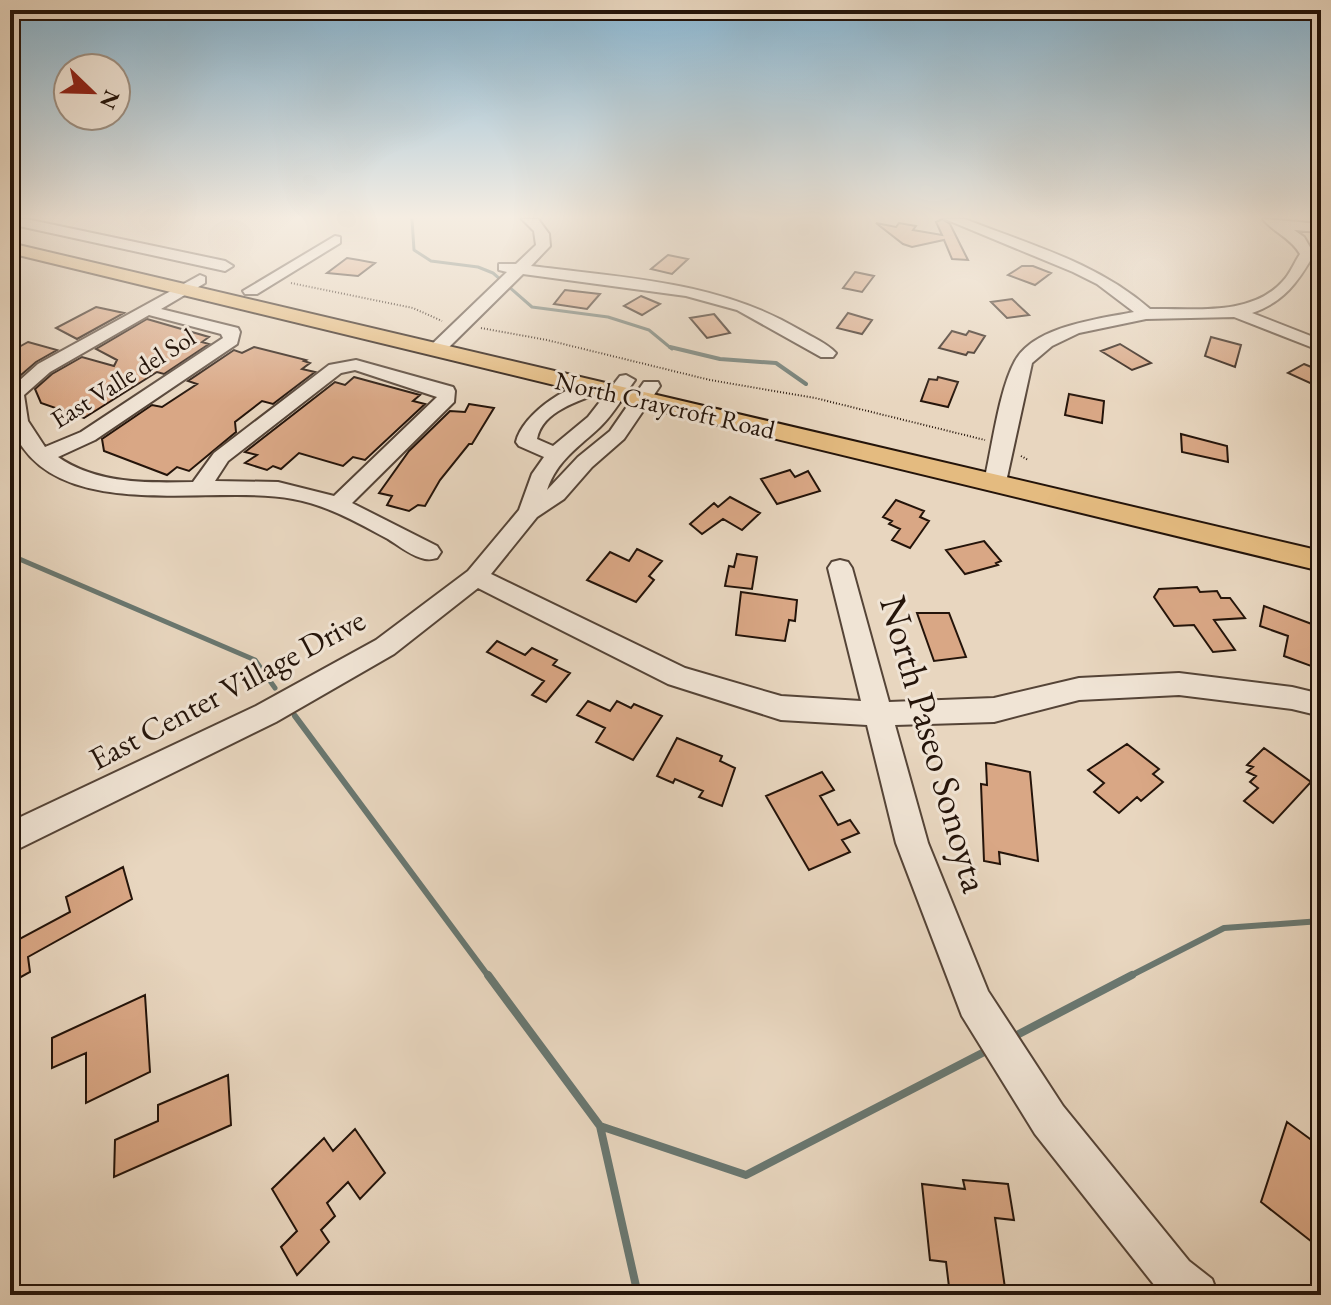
<svg xmlns="http://www.w3.org/2000/svg" width="1331" height="1305" viewBox="0 0 1331 1305" font-family="'EB Garamond',serif">
<style>
.lines{fill:none;stroke-linecap:round;stroke-linejoin:round}
.stream-far4{stroke:#697770;stroke-width:3}
.stream-far3{stroke:#697770;stroke-width:4}
.stream-far2{stroke:#697770;stroke-width:5}
.stream-far1{stroke:#697770;stroke-width:6}
.stream{stroke:#697770;stroke-width:8}
.building{fill:#d9a785;stroke:#24140a;stroke-width:2}
.minor-casing{stroke:#554437;stroke-width:4}
.major-casing{stroke:#24140a;stroke-width:4}
.path{stroke:#24140a;stroke-width:2;stroke-dasharray:1 2;stroke-linecap:butt}
.minor{fill:#f0e4d5;fill-rule:evenodd}
.major{fill:#e4bb80;fill-rule:evenodd}
.labels{text-anchor:middle;dominant-baseline:central;stroke-width:6;stroke-linejoin:round;paint-order:stroke}
.far-street-label{font-size:26px;fill:#24140a;stroke:#f0e4d5}
.street-label{font-size:32px;fill:#24140a;stroke:#f0e4d5}
.near-street-label{font-size:38px;fill:#24140a;stroke:#f0e4d5}
</style>
<rect width="100%" height="100%" fill="#e8d6bf"/>
<filter id="stains"><feTurbulence type="fractalNoise" baseFrequency=".0025" numOctaves="4"/><feColorMatrix values="0 0 0 0 .2 0 0 0 0 .09 0 0 0 0 .02 0 0 0 .5 -.17"/></filter>
<radialGradient id="worn" r=".72"><stop offset=".6" stop-color="#630" stop-opacity="0"/><stop offset="1" stop-color="#630" stop-opacity=".3"/></radialGradient>
<g class="lines">
<!-- stream-far4 -->
<path class="stream-far4" d="M412 219 414 250 431 261 478 267 493 273 532 307 608 317 649 330 672 349"/>
<!-- stream-far3 -->
<path class="stream-far3" d="M670 347 720 359 776 363 806 384"/>
<!-- stream-far2 -->
<path class="stream-far2" d="M10 555 255 660 275 688"/>
<!-- stream-far1 -->
<path class="stream-far1" d="M295 716 489 977
M1128 977 1224 928 1321 921"/>
<!-- stream -->
<path class="stream" d="M488 975 600 1126 638 1295
M1013 1037 1132 975
M600 1126 746 1175 990 1049"/>
</g>
<!-- building -->
<path class="building" d="M942 219 950 224 968 260 952 259 944 240 912 247 903 244 876 223 896 227 899 223 916 226 913 230 942 235 936 222Z
M668 255 688 259 672 274 651 269Z
M347 258 359 260 375 263 358 276 327 273Z
M1022 266H1033L1051 273 1035 285 1008 275Z
M855 272 874 276 862 292 843 288Z
M565 290 600 294 587 309 554 304Z
M641 296 660 304 642 315 624 306Z
M1012 299 1029 315 1007 318 991 302Z
M96 307 124 313 77 339 56 328Z
M848 313 872 320 862 334 837 328Z
M714 314 730 333 707 338 690 318Z
M147 319 209 337 202 342 209 344 164 374 157 372 84 418 41 403 35 389 52 374 82 357 114 366 117 360 96 349Z
M952 331 966 335 969 331 985 336 974 353 968 352 966 355 939 348Z
M1211 337 1241 345 1235 367 1205 356Z
M28 342 57 350 36 362 21 375 10 372V352Z
M1120 344 1151 363 1132 370 1101 351Z
M254 347 306 360 304 361 310 363 302 369 315 372 273 404 262 401 235 422 236 432 189 471 177 467 167 475 104 451 102 439 152 405 162 407 197 384 188 381 234 350 242 353Z
M1304 364 1321 371V388L1288 373Z
M354 377 420 395 413 401 425 404 365 460 353 457 343 466 299 453 281 469 273 466 267 470 245 463 257 455 245 452 335 382 345 385Z
M938 377 958 382 948 407 921 401 929 379 937 380Z
M1069 394 1104 401 1102 423 1065 415Z
M469 404 494 408 472 444H469L440 480 425 506 418 505 409 511 387 505 392 496 379 493 409 451 450 411 465 412Z
M1181 434 1227 446 1228 462 1182 452Z
M790 470 795 477 808 471 820 491 777 504 761 479Z
M730 497 760 513 742 530 723 519 702 534 690 524 714 503 718 507Z
M896 500 924 511 920 517 929 521 910 548 892 540 900 529 889 524 892 521 883 517Z
M984 541 1001 561 996 563 998 565 965 574 946 550Z
M637 549 662 561 649 576 654 580 636 602 587 580 610 552 629 561Z
M737 554 757 557 752 589 725 586 729 566 734 567Z
M1197 587 1200 592 1217 591 1221 598H1230L1245 618 1214 620 1235 650 1213 652 1194 625 1174 626 1154 597 1159 589Z
M741 592 797 600 795 621 789 620 785 641 736 635Z
M1264 606 1317 626 1311 666 1284 656 1288 636 1260 626Z
M917 613H949L966 657 934 661Z
M497 641 525 655 532 648 557 660 553 665 570 673 546 702 532 695 544 681 487 652Z
M588 701 610 711 617 701 631 708 634 704 662 716 633 760 596 742 605 728 577 715Z
M677 738 722 756 720 761 735 768 722 806 699 797 703 791 675 779 673 783 657 776Z
M1127 744 1159 769 1153 774 1163 782 1141 801 1137 797 1119 813 1094 792 1104 783 1088 770Z
M1264 748 1311 782 1273 823 1244 801 1258 788 1250 782 1256 776 1247 772 1253 767 1247 765Z
M986 763 1030 772 1038 861 999 852 1000 864 984 861 981 784 987 785Z
M822 772 834 790 820 796 838 825 850 820 859 833 842 840 850 852 809 870 766 796Z
M123 867 132 899 28 957 30 972 10 983V944L70 912 66 897Z
M145 995 150 1072 86 1103V1053L52 1068V1038Z
M228 1075 231 1125 114 1177 115 1140 158 1121V1105Z
M1287 1122 1321 1147V1249L1261 1202Z
M355 1129 385 1173 360 1199 348 1182 327 1203 335 1216 321 1230 329 1242 297 1275 281 1247 297 1231 272 1189 324 1138 333 1151Z
M963 1180 1008 1184 1014 1220 995 1218 1006 1295H950L946 1262 930 1260 922 1184 965 1189Z"/>
<g class="lines">
<defs>
<path id="minor" d="M10 219H26L225 261 233 266 225 271 10 224Z
M522 219H538L549 234 550 246 531 266C623 278 718 281 800 330 812 337 827 343 836 353L833 357H821L737 310 686 296 523 274 442 354H430L427 350 430 346 507 272 499 270V264H516L536 245 534 231Z
M945 219H965C1030 245 1096 262 1150 309 1193 308 1251 317 1283 281 1290 274 1294 263 1300 254 1291 238 1273 232 1263 219L1321 224V232L1294 230 1304 237 1314 254C1298 282 1284 302 1252 313L1321 340V351L1234 317 1146 319 1079 333 1052 346 1032 363 1006 482 1002 487H988L984 482C992 448 999 390 1015 361 1034 326 1099 319 1134 312L1097 284 1073 272Z
M335 236 340 237V243L257 294H245L243 291Z
M200 275 205 277V283L161 309 238 328 240 332 237 344 95 440 58 457C97 484 147 483 193 482L214 453 329 365 356 360 453 387 455 391 454 402 352 503 437 546 441 552 437 558C432 559 431 560 425 559 413 557 399 546 388 539 358 523 327 505 293 499 210 483 49 528 11 425 7 415 10 399 10 389L38 364ZM149 315 221 334 223 338 81 432 45 447 28 421 24 395 50 372ZM355 370 437 397 334 496 278 482 215 481 228 461 341 373Z
M626 375 635 380C624 395 614 414 600 427 579 447 557 460 547 490L578 457 610 431 644 382H658L660 386 624 439 592 467 564 499 537 517 491 574 685 668 781 696 861 701 828 568 832 562 840 560 848 562 852 568 889 702 994 698 1079 678 1179 673 1292 687 1321 694V716L1292 709 1179 695 1079 700 994 722 895 725 928 843 988 991 1063 1106 1189 1261 1212 1279 1218 1295H1163L1159 1291 1035 1134 962 1016 896 843 867 725 781 720 668 684 478 588 394 654 276 722 10 853V822L256 706 376 640 468 571 519 510 532 474 544 457 519 446 516 442C522 414 574 377 602 384L604 388 602 392C579 401 542 411 537 439L553 446 588 417 620 376Z"/>
<path id="major" d="M10 243 1321 551V571L10 253Z"/>
</defs>
<!-- minor casing -->
<use href="#minor" class="minor-casing"/>
<!-- major casing -->
<use href="#major" class="major-casing"/>
<!-- path -->
<path class="path" d="M291 283 413 308 442 321
M481 328 547 340 710 380 815 398 985 440
M1021 456 1028 460"/>
<!-- minor -->
<use href="#minor" class="minor"/>
<!-- major -->
<use href="#major" class="major"/>
</g>
<!-- sky -->
<linearGradient id="sky" x2="0" y2="1"><stop stop-color="#87b6d3"/><stop offset="0.54" stop-color="#f5ede2"/><stop offset="1" stop-color="#f5ede2" stop-opacity="0"/></linearGradient>
<rect width="1331" height="402" fill="url(#sky)"/>
<g class="labels">
<!-- far-street labels -->
<g class="far-street-label">
<text transform="translate(123 378) rotate(-32)">East Valle del Sol</text>
<text transform="translate(665 405) rotate(13)">North Craycroft Road</text>
</g>
<!-- street labels -->
<g class="street-label">
<text transform="translate(227 689) rotate(-28)">East Center Village Drive</text>
</g>
<!-- near-street labels -->
<g class="near-street-label">
<text transform="translate(935 744) rotate(74)">North Paseo Sonoyta</text>
</g>
</g>
<!-- margin -->
<rect width="1331" height="1305" fill="none" stroke="#e8d6bf" stroke-width="40"/>
<rect x="12" y="12" width="1307" height="1281" fill="none" stroke="#24140a" stroke-width="4"/>
<rect x="20" y="20" width="1291" height="1265" fill="none" stroke="#24140a" stroke-width="2"/>
<!-- north arrow -->
<g transform="translate(92 92) rotate(113)"><circle r="38" fill="#f0e4d5" stroke="#9e9184" stroke-width="2"/>
<path d="M0-6L14 30L0 20L-14 30Z" fill="#8f2418"/>
<text y="-12" font-size="22" font-weight="bold" text-anchor="middle" fill="#24140a">N</text>
</g>
<rect width="100%" height="100%" filter="url(#stains)"/>
<rect width="100%" height="100%" fill="url(#worn)"/>
</svg>
